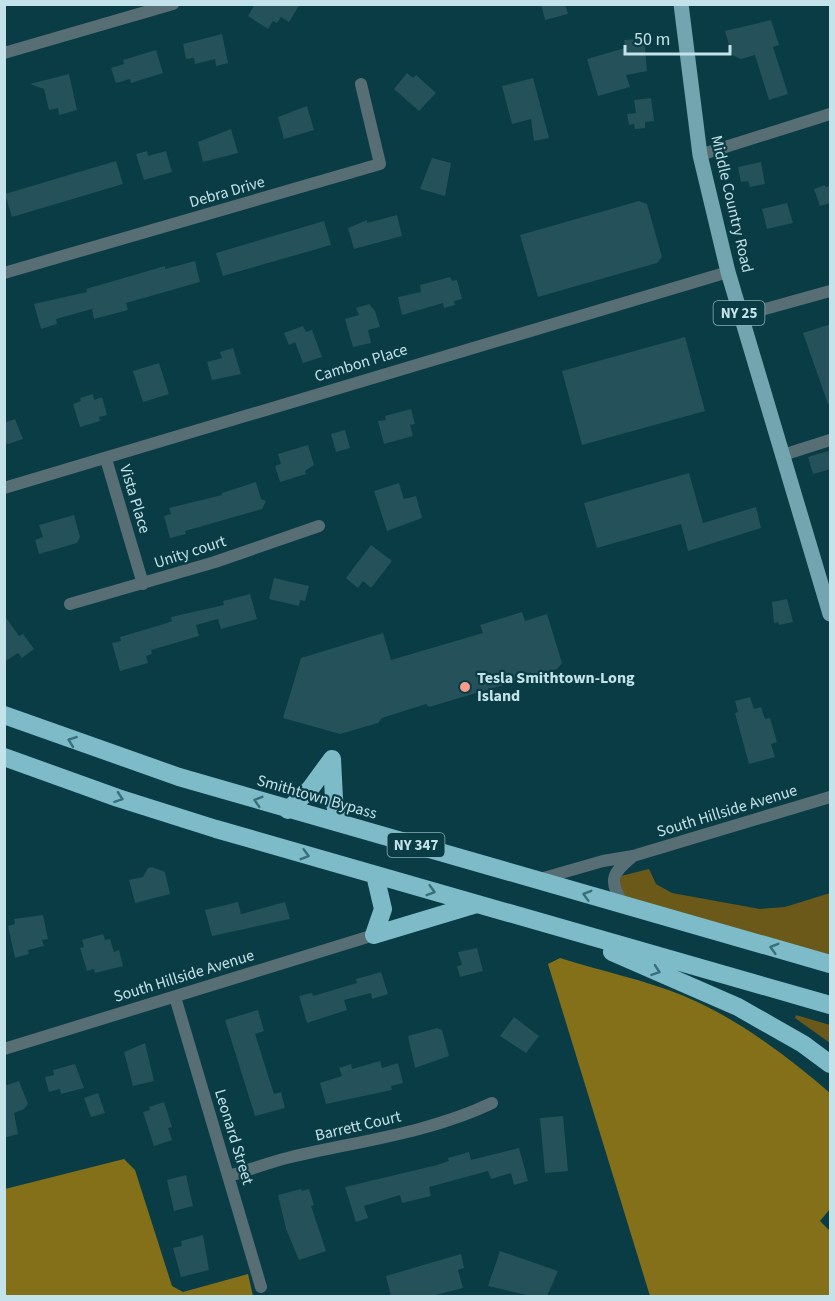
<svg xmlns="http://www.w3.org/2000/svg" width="835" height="1301" viewBox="0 0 835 1301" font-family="'Source Sans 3',sans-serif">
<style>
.green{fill:#6a5919}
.forest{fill:#85701a}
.building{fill:#24515a}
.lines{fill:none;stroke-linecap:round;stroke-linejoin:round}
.street{stroke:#566e74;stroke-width:12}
.primary{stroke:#73a5b1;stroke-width:15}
.highway{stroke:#7dbbc9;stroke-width:18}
.oneway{stroke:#386f7a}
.poi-dot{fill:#f49e89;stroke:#0a3c46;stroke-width:2}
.labels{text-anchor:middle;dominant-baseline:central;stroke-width:4.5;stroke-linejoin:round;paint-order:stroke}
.shield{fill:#0a3c46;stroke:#8cb0b9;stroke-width:1.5}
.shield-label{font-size:15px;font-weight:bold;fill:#c4e2ea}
.street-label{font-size:16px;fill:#c4e2ea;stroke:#0a3c46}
.poi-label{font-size:16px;font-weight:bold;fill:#c4e2ea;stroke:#0a3c46;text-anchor:start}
</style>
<rect width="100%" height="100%" fill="#0a3c46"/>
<!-- green -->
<path class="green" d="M649 869 656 884 672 893 760 909 785 907 830 893V955L622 899 616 892 621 876Z
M796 1015 830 1025V1043L795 1018Z"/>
<!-- forest -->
<path class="forest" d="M560 958C601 971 645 980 684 996 737 1018 787 1056 830 1093V1209L820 1221 830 1231V1296H650L548 964Z
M124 1159 135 1170 172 1286 183 1292 248 1274 253 1296H5V1189Z"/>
<!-- building -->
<path class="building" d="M255 4H300L289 22 281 17 277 23 273 21 268 29 248 16Z
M541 4H565L568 14 545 20Z
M771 20 779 45 773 47 788 94 769 100 755 55 741 59 732 55 725 31Z
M222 34 228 63 216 66 215 59 195 64 194 58 186 59 183 44Z
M644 38 647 71 626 75 630 87 598 96 587 59 625 48 624 40Z
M156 50 163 73 131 83 130 79 116 83 111 68 124 64 123 60Z
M407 73 413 78 416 75 436 93 419 111 394 89Z
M69 74 77 110 59 115 58 108 49 110 44 89 30 84Z
M533 78 549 138 534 141 531 119 512 124 502 86Z
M651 98 654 121 645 122V128L635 129 634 124 629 125 627 114 636 113 634 100Z
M307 106 314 130 284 139 278 117Z
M231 129 238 153 203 162 198 142Z
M147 151 148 156 166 151 172 172 144 180 136 154Z
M432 158 451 163 445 196 420 189Z
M116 161 123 184 12 217 5 194Z
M761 162 765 184 750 187 748 181 741 182 738 167Z
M825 185V187L831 186V203L820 206 814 189Z
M639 201 647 204 662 257 657 263 538 297 520 235Z
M787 203 793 223 767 229 762 209Z
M397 215 402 236 354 249 348 228 367 220V223Z
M324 221 331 245 223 276 216 253Z
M195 261 200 282 126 303 128 310 94 319 92 309 56 319 57 324 41 329 34 304 87 292 86 289 165 266V269Z
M450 277 452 281 457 280 462 299 454 301 455 305 444 308 443 303 402 315 398 297 421 292 420 285Z
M369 304 375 311 380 327 368 330 371 343 353 347 345 319 359 315 356 308Z
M831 324V403L828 404 803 333Z
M303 326 306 332 312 330 322 357 303 363 295 342 289 345 284 333Z
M685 337 705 411 582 445 562 371Z
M233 348 241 374 212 380 207 362 222 358 220 352Z
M159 363 169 394 143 402 133 371Z
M93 394 94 400 102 397 107 415 99 417 100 421 80 427 73 404 81 401 80 398Z
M411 409 415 424 410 425 413 436 384 444 378 421 386 420 385 416Z
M15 419 23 439 8 444 4 443V423Z
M345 430 350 448 336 452 331 434Z
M308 445 314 465 305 471 306 474 280 482 275 466 281 464 278 454Z
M831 450V469L813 474 808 457Z
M689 473 703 523 756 507 761 528 688 551 681 524 597 548 584 503Z
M256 482 261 499 266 501 262 509 185 531 186 534 170 538 164 516 171 514 169 508 222 495V493Z
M399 483 404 499 416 496 422 518 387 531 374 491Z
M74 515 80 537 77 543 39 554 35 540 43 537 39 525Z
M371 545 392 561 371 588 363 581 358 588 346 578Z
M274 578 309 586 305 601 300 600 299 606 269 599Z
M250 594 257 619 221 629 218 619 196 625 199 636 151 650 152 654 146 656 148 663 120 671 112 643 121 641 120 637 164 624 172 621 171 617 224 605 223 601Z
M787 599 793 622 779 625 778 622 774 623 772 602Z
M522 612 525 621 547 614 562 663 557 669 429 707 426 704 382 718 378 723 340 734 283 718 301 658 383 633 391 660 483 633 480 625Z
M4 615 19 636 23 634 34 649 22 658 18 653 4 662Z
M750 697 754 709 761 707 765 719 770 718 777 742 771 744 775 757 749 764 735 713 738 712 735 701Z
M152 867 165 872 170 894 135 903 129 880 143 877 148 868Z
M238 902 241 914 285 902 290 919 212 936 205 910Z
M43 915 48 939 42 940 44 946 28 950 29 954 15 958 8 926 15 924 14 919Z
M103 934 105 940 110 939 114 952 119 950 123 966 95 973 94 969 87 971 80 948 84 947 82 940Z
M477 948 483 971 460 977 457 966 462 965 458 952Z
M381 972 388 994 372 999 371 993 344 1000 347 1010 307 1023 299 996 312 993 313 996 357 983 356 979Z
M258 1010 264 1031 255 1034 274 1094 281 1092 285 1108 255 1116 225 1020Z
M514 1017 539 1036 526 1053 500 1036Z
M437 1028 442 1030 449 1056 415 1068 408 1036Z
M145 1043 154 1081 133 1086 124 1052Z
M380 1061 382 1068 398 1063 403 1083 391 1086 392 1090 326 1104 320 1083 342 1076 339 1068 351 1064 352 1069Z
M75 1064 84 1088 61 1094 60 1089 49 1092 45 1077 54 1075 53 1070Z
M19 1081 28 1104 24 1109 14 1113 18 1134 4 1138V1086Z
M98 1093 105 1113 91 1117 84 1098Z
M164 1102 172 1127 168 1128 172 1140 154 1146 143 1112 150 1110 149 1107Z
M563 1116 568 1171 545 1173 540 1118Z
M519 1148 528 1181 514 1185 511 1173 491 1179 488 1171 429 1187 431 1196 402 1203 400 1195 364 1206 368 1218 356 1222 345 1187 437 1165 449 1161 448 1158 469 1152 471 1160Z
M186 1175 193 1206 174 1211 167 1180Z
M301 1189 302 1191 309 1189 314 1205 311 1206 326 1251 299 1260 286 1229 278 1195Z
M203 1235 209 1270 181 1277 173 1248 182 1246 181 1241Z
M500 1251 558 1271 547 1296H531L488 1286Z
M461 1254 464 1268 458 1270 463 1288 432 1296H391L386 1276Z"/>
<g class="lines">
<!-- street -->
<path class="street" d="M4 53 173 4
M700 155 830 114
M4 273 380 164 361 84
M740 316 830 291
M783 455 830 440
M106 459 143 584
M4 488 728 272
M70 604 215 562 319 526
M540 879 603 861 633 856 830 797
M624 905C609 881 610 875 632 857
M175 997 261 1287
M4 1049 374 935
M229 1176C249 1170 270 1162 291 1157 359 1141 429 1133 492 1103"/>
<!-- primary -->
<path class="primary" d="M681 4 700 155 728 272 830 614"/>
<!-- highway -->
<path class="highway" d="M4 715 179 777 830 964
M4 757 118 798 216 829 830 1005
M332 759 334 799 339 823
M288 810 310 789 332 759
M374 935 477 904
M374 935 383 909 375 875
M612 952 738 1007 803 1044 830 1064"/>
</g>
<!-- one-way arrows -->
<defs><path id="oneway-chevron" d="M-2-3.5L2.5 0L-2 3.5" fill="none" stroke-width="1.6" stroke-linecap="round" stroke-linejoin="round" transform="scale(1.5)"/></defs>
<g class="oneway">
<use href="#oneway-chevron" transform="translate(72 741) rotate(-160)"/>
<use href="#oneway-chevron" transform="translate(119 798) rotate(19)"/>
<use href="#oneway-chevron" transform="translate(258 801) rotate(-163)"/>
<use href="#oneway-chevron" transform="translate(305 855) rotate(16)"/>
<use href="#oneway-chevron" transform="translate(431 891) rotate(16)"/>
<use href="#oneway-chevron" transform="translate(587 895) rotate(-164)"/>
<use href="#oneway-chevron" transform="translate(774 948) rotate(-164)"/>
<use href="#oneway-chevron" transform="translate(656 971) rotate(19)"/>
</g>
<!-- markers -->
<circle class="poi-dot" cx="465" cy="687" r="6"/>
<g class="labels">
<!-- shield labels -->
<g class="shield">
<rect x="713.5" y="301" width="51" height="24" rx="4.5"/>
<rect x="387.5" y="833" width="57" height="24" rx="4.5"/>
</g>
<g class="shield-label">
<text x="739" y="313">NY 25</text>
<text x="416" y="845">NY 347</text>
</g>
<!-- street labels -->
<g class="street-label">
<text transform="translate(227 192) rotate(-16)">Debra Drive</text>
<text transform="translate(732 204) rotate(77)">Middle Country Road</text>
<text transform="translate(361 363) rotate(-17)">Cambon Place</text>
<text transform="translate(135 499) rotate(73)">Vista Place</text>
<text transform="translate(190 552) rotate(-18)">Unity court</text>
<text transform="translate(317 797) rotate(16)">Smithtown Bypass</text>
<text transform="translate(727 811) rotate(-17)">South Hillside Avenue</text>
<text transform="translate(184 976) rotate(-17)">South Hillside Avenue</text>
<text transform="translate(358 1126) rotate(-13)">Barrett Court</text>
<text transform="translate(234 1137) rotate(73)">Leonard Street</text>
</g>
<!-- poi labels -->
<g class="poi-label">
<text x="477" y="678">Tesla Smithtown-Long<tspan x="477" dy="18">Island</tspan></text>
</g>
</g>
<!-- border -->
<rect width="835" height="1301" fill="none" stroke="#c4e2ea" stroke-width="12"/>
<!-- scale -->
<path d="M625 45v9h105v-9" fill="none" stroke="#c4e2ea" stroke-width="3"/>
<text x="634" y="45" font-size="18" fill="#c4e2ea" stroke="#0a3c46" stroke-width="4.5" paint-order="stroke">50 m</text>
</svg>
